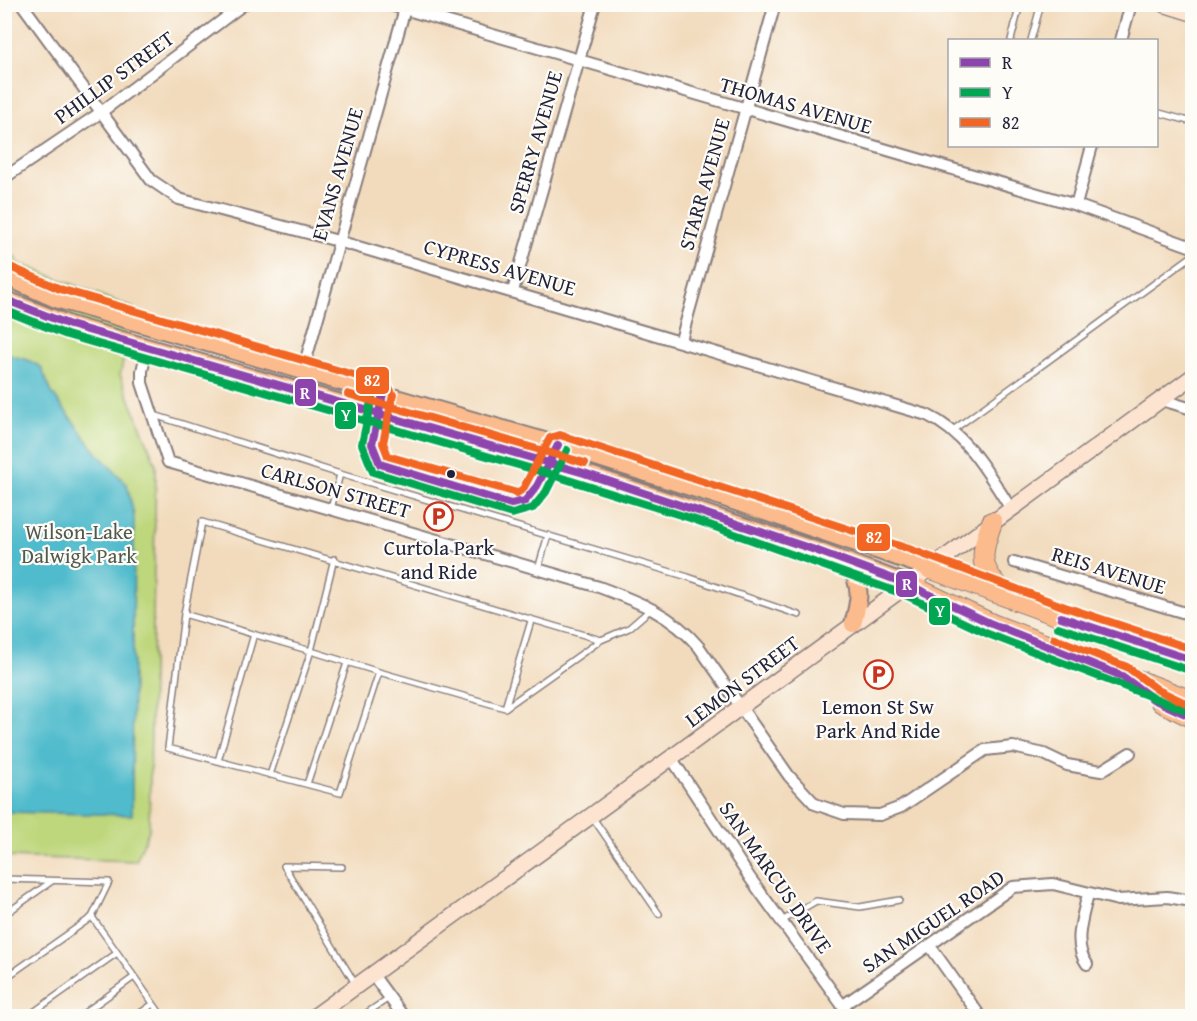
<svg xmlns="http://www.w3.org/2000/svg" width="1197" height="1021" viewBox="0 0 1197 1021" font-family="'Gentium Book Plus',serif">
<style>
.green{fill:#bed77c;stroke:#707c5c;stroke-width:1.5}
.water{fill:#50bbcc;stroke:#396e84;stroke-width:1.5}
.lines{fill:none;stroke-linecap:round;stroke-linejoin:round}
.lane-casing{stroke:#8a7e7c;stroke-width:8}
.street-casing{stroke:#8a7e7c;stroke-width:14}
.secondary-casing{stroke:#8a7e7c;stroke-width:18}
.primary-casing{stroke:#8a7e7c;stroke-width:20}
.highway-casing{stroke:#8a7e7c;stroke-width:22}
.lane{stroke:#fff;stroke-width:5}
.street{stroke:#fff;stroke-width:10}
.secondary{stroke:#fde4d1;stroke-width:15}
.primary{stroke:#fbbb8d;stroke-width:16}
.highway{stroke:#fbbb8d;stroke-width:20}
.bus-1-casing{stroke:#fdfcf7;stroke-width:12}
.bus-2-casing{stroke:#fdfcf7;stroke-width:12}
.bus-3-casing{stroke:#fdfcf7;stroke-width:12}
.bus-1{stroke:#8e44ad;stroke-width:8}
.bus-2{stroke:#00a651;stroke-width:8}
.bus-3{stroke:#f26522;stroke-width:8}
.bus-dot{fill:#22223b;stroke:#fdfcf7;stroke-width:2}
.labels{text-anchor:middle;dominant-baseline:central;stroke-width:4.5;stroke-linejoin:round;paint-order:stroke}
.street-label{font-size:21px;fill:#22223b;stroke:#fdfcf7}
.park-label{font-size:21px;fill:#51584e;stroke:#fdfcf7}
.poi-label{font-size:21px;fill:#22223b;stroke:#fdfcf7}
.line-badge{stroke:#fdfcf7;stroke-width:2}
.badge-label{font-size:16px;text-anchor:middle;font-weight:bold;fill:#fff}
</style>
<rect width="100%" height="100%" fill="#fdfcf7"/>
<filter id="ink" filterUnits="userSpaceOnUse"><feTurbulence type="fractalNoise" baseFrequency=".0167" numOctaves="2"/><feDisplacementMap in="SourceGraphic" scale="12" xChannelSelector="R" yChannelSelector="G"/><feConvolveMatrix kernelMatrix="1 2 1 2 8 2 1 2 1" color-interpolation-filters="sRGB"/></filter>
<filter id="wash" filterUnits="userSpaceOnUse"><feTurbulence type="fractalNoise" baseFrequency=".008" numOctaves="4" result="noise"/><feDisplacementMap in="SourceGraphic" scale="24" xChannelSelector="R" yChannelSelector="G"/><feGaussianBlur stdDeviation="1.35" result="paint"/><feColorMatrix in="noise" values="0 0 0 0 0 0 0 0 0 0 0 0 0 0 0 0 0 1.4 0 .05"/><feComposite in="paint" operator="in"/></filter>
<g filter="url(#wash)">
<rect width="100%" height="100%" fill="#f2dbbd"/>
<!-- green -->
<path class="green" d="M4 243 20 264 133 308C129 323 116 348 123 362L120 375 156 465 149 830 136 861 5 857Z"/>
<!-- water -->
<path class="water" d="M5 354 28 360 41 367 52 393 97 453 127 484 134 515 132 815 5 812Z"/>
</g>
<g filter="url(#ink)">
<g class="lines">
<defs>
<path id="lane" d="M1011 40 1020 4
M1031 40 1041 4
M1156 112 1192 122
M382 396 372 444 380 464 396 470 519 504 531 496 556 448
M154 415 340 474 688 577 799 615
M953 430 1192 256
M331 509 340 474
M334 559 311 651 184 614 202 522 601 640 629 628 651 609
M538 569 548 535
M184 614 168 748C225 763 283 778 340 793L379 672 311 651 270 775
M379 672 505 708 601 640
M505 708 531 621
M218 761 254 634
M307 784 347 663
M593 818 659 914
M342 867 284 866 356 985
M4 879 109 882 92 917 4 979
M4 915 52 881
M92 917 162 1016
M782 921 816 901 860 907 899 900
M28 1016 117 953
M80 1016 134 977
M136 1016 153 1004
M362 1016 389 998"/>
<path id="street" d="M22 4 151 180 179 199 338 241 927 415C967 434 988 473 1011 509
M387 4 1076 205 1192 247
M1121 40 1131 4
M4 178 100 113 244 4
M1076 205 1092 146
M513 291 595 4
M681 340 775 4
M148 345 142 371V383L168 462 599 587C639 602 671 614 699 647L789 776 815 804 844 814 880 815 901 807 985 750 1013 747 1044 754 1067 765 1101 771 1130 753
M307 356 406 5
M1162 400 1192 409
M1014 562 1192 615
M672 759 750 878 850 1016
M930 946 980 1016
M1087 964C1072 944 1083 916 1088 894
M373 975 403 1016
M842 1006 1013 887 1053 884 1118 900 1167 897 1192 901"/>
<path id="secondary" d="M1163 4 1192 13
M315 1016C609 805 899 590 1192 377"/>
<path id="primary" d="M4 276 56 299 558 445 721 497 929 568
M4 299 70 325 584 473 815 550 907 584
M849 562C861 588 861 596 853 624"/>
<path id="highway" d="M992 522C979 559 979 567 1006 596
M929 568 1062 617 1192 660
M907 584 992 624 1192 701
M1161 702 1192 717"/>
</defs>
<!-- lane casing -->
<use href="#lane" class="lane-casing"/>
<!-- street casing -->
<use href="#street" class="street-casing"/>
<!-- secondary casing -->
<use href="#secondary" class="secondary-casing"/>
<!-- primary casing -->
<use href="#primary" class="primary-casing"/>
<!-- highway casing -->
<use href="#highway" class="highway-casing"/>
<!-- lane -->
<use href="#lane" class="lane"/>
<!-- street -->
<use href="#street" class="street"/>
<!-- secondary -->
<use href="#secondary" class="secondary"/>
<!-- primary -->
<use href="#primary" class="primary"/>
<!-- highway -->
<use href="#highway" class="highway"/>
<defs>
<path id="bus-1" d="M4 299 70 325 584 473 815 550 907 584 992 624 1122 676 1153 699 1192 717
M383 394 372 444 380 464 511 504 525 501 537 486 558 445
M1061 617 1192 660"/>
<path id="bus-2" d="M4 310 67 335 546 473 690 518 903 594 988 634 1188 711
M373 392 362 444 373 472 512 514 533 508 546 492 567 450
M1058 627 1189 670"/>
<path id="bus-3" d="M8 266 60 289 388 385 393 395 383 443 388 456 391 457 517 493 523 489 550 438 560 435 909 549 1065 607 1192 649
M348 394 585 463
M1054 638 1127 667 1158 690 1192 706"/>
</defs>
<!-- bus-1 casing -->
<use href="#bus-1" class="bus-1-casing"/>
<!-- bus-2 casing -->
<use href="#bus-2" class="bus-2-casing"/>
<!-- bus-3 casing -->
<use href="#bus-3" class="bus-3-casing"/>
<!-- bus-1 -->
<use href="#bus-1" class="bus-1"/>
<!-- bus-2 -->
<use href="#bus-2" class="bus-2"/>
<!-- bus-3 -->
<use href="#bus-3" class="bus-3"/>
</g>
</g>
<!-- icons -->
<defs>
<symbol id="parking-ring" viewBox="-11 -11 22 22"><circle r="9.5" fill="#fdfcf7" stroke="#c8321e" stroke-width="1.5"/><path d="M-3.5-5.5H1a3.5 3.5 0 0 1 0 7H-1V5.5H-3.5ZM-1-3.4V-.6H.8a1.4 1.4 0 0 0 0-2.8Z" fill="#c8321e"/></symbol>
</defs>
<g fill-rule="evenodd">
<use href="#parking-ring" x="422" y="500" width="33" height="33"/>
<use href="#parking-ring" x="862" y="658" width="33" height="33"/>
</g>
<!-- markers -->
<circle class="bus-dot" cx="451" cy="474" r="5"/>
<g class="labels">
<!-- street labels -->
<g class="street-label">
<text transform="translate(114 77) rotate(-36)">PHILLIP STREET</text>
<text transform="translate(796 105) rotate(16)">THOMAS AVENUE</text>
<text transform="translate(535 142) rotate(-74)">SPERRY AVENUE</text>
<text transform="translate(337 174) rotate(-74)">EVANS AVENUE</text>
<text transform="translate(704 184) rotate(-74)">STARR AVENUE</text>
<text transform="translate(500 267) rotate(16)">CYPRESS AVENUE</text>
<text transform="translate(336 490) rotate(16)">CARLSON STREET</text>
<text transform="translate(1109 570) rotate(17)">REIS AVENUE</text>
<text transform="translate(742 681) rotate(-37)">LEMON STREET</text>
<text transform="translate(776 877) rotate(55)">SAN MARCUS DRIVE</text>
<text transform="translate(933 921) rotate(-34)">SAN MIGUEL ROAD</text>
</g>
<!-- park labels -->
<g class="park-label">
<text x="79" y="531">Wilson-Lake<tspan x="79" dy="24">Dalwigk Park</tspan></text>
</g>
<!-- poi labels -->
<g class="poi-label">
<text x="439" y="547">Curtola Park<tspan x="439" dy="24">and Ride</tspan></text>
<text x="878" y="706">Lemon St Sw<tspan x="878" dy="24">Park And Ride</tspan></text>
</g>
</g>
<g class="line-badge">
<rect x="355" y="366" width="35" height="29" rx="6" fill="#f26522"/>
<rect x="294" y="378" width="23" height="29" rx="6" fill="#8e44ad"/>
<rect x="334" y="401" width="23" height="29" rx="6" fill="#00a651"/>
<rect x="856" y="523" width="35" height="29" rx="6" fill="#f26522"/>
<rect x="895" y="570" width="23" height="28" rx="6" fill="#8e44ad"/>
<rect x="928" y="597" width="23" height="29" rx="6" fill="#00a651"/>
</g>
<g class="badge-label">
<text x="372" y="386">82</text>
<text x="305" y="399">R</text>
<text x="346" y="421">Y</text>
<text x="874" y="543">82</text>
<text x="907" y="590">R</text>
<text x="940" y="617">Y</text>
</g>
<!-- margin -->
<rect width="1197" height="1021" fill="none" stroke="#fdfcf7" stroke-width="24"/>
<!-- legend -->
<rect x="948" y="39" width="210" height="108" fill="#fdfcf7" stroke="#a5a5ac" stroke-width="1.5"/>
<rect x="960" y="58" width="30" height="9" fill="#8e44ad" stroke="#a5a5ac" stroke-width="1.5"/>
<text x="1002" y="69" font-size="18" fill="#22223b">R</text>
<rect x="960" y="88" width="30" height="9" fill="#00a651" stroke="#a5a5ac" stroke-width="1.5"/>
<text x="1002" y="99" font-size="18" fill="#22223b">Y</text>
<rect x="960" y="118" width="30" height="9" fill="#f26522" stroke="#a5a5ac" stroke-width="1.5"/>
<text x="1002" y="129" font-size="18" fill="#22223b">82</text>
</svg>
